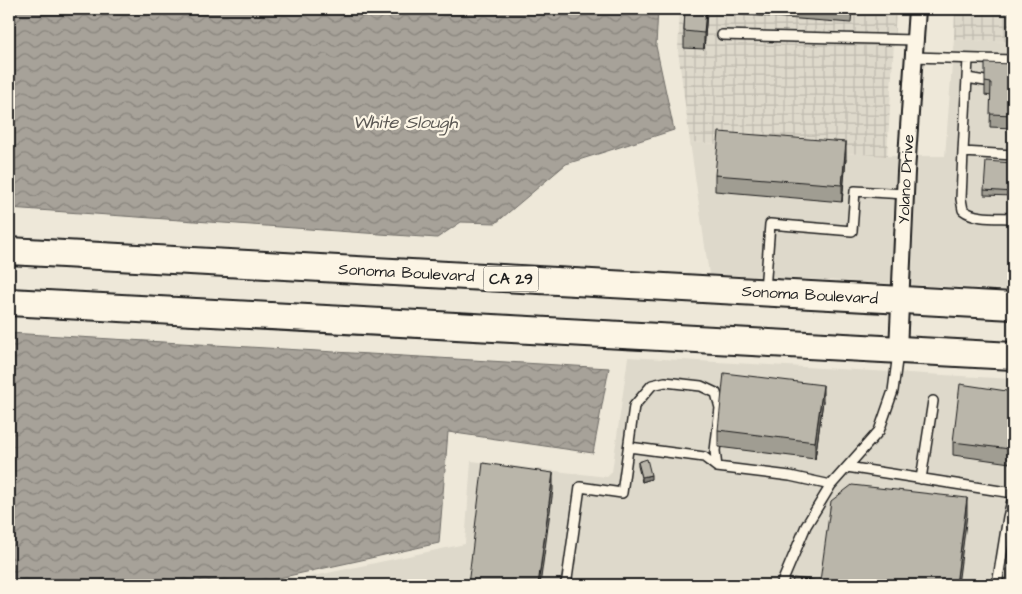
<svg xmlns="http://www.w3.org/2000/svg" width="1022" height="594" viewBox="0 0 1022 594" font-family="'Architects Daughter',sans-serif">
<style>
.built{fill:#ded9cb}
.industrial{fill:url(#industrial-grid)}
.water{fill:url(#water-waves);stroke:#6f6c67}
.lines{fill:none;stroke-linecap:round;stroke-linejoin:round}
.lane-casing{stroke:#1c1c1c;stroke-width:12}
.street-casing{stroke:#1c1c1c;stroke-width:20}
.primary-casing{stroke:#1c1c1c;stroke-width:30}
.lane{stroke:#fcf5e5;stroke-width:9}
.street{stroke:#fcf5e5;stroke-width:16}
.primary{stroke:#fcf5e5;stroke-width:26}
.wall{fill:#a09d92;stroke:#1c1c1c}
.shaded-wall{fill:#827f77;stroke:#1c1c1c}
.building{fill:#bab6aa;stroke:#1c1c1c}
.labels{text-anchor:middle;dominant-baseline:central;stroke-width:4.5;stroke-linejoin:round;paint-order:stroke}
.shield{fill:#fcf5e5;stroke:#5f5d58;stroke-width:1}
.shield-label{font-size:15px;font-weight:bold;fill:#1c1c1c}
.street-label{font-size:16px;fill:#1c1c1c;stroke:#fcf5e5}
.water-label{font-size:18px;font-style:italic;fill:#5b5854;stroke:#fcf5e5}
</style>
<defs>
<pattern id="industrial-grid" width="8" height="8" patternUnits="userSpaceOnUse" patternTransform="scale(1.25)"><rect width="8" height="8" fill="#ded9cb"/><path d="M0 4h8M4 0v8" fill="none" stroke="#bebaae"/></pattern>
<pattern id="water-waves" width="16" height="10" patternUnits="userSpaceOnUse" patternTransform="scale(1.25)"><rect width="16" height="10" fill="#a7a299"/><path d="M0 5q4-4 8 0t8 0" fill="none" stroke="#87837c"/></pattern>
</defs>
<rect width="100%" height="100%" fill="#eee8d9"/>
<filter id="ink" filterUnits="userSpaceOnUse"><feTurbulence type="fractalNoise" baseFrequency=".02" numOctaves="2"/><feDisplacementMap in="SourceGraphic" scale="10" xChannelSelector="R" yChannelSelector="G"/><feConvolveMatrix kernelMatrix="1 2 1 2 8 2 1 2 1" color-interpolation-filters="sRGB"/></filter>
<g filter="url(#ink)">
<!-- built -->
<path class="built" d="M954 39 1013 42V290L709 274 690 142 887 156H945Z
M628 357 1013 379V585H271L465 544 471 461 607 477 612 472Z"/>
<!-- industrial -->
<path class="industrial" d="M680 9H896L887 156 690 142 678 50Z
M955 9H1013V42L954 39Z"/>
<!-- water -->
<path class="water" d="M9 9H658L656 46 674 130 566 164 496 223 461 222 437 238 9 208Z
M9 333 609 368 593 453 448 432 439 543 247 585H9Z"/>
<g class="lines">
<defs>
<path id="lane" d="M722 35 915 40
M913 57 1013 60
M968 59 963 152 1013 155
M967 78 985 81
M963 152 961 199 963 210C976 220 998 217 1013 218
M765 290 770 224 852 231 855 191 905 194
M629 447 704 457 717 467 790 476 831 485
M847 467 1013 493
M921 479 933 401
M422 585H423
M565 585 567 579 580 487 622 493 634 406 652 385 665 382 701 386 716 393 720 408 715 451 717 467
M781 585 806 526 831 485 879 431 893 391 898 353
M997 585 1008 517 1013 497"/>
<g id="street">
<path id="s1" d="M898 350 906 172 917 9"/>
</g>
<g id="primary">
<path id="s2" d="M9 251 1013 306"/>
<path d="M9 302 1013 356"/>
</g>
</defs>
<!-- lane casing -->
<use href="#lane" class="lane-casing"/>
<!-- street casing -->
<use href="#street" class="street-casing"/>
<!-- primary casing -->
<use href="#primary" class="primary-casing"/>
<!-- lane -->
<use href="#lane" class="lane"/>
<!-- street -->
<use href="#street" class="street"/>
<!-- primary -->
<use href="#primary" class="primary"/>
</g>
<!-- wall -->
<path class="wall" d="M685 9H852L851 23 707 12 704 49 684 48V31Z
M1013 64V128L990 127 991 96 985 95V82Z
M846 159 842 202 715 191V175Z
M1013 163V196L984 195V190Z
M1013 392 1010 463 953 455V442Z
M823 401 815 459 718 447V430Z
M638 462 651 479 642 482 638 466Z"/>
<!-- shaded-wall -->
<path class="shaded-wall" d="M706 9H707V12L704 49V33Z
M846 142V159L842 202V185Z
M823 385V401L815 459V442Z
M1013 422V436L1010 463V449Z
M553 473V490L540 585H538Z
M651 475V479L642 482V477Z
M967 498V515L958 585H956Z"/>
<!-- building -->
<path class="building" d="M685 9H706L704 33 684 31Z
M985 63 1013 64V115L990 114 991 83 985 82Z
M719 132 846 142 842 185 715 175Z
M986 161 1013 163V192L984 190Z
M724 373 823 385 815 442 718 430Z
M960 384 1013 392V422L1010 449 953 442Z
M647 459 651 475 642 477 638 462Z
M483 463 553 473 538 585H468Z
M852 485 967 498 956 585H792L793 578 820 581 831 501Z"/>
</g>
<g class="labels">
<!-- shield labels -->
<rect class="shield" x="483.5" y="266.5" width="55" height="25" rx="4"/>
<g class="shield-label">
<text x="511" y="279">CA 29</text>
</g>
<!-- street labels -->
<g class="street-label">
<text stroke="none"><textPath href="#s1" startOffset="171">Yolano Drive</textPath></text>
<text stroke="none"><textPath href="#s2" startOffset="398">Sonoma Boulevard</textPath></text>
<text stroke="none"><textPath href="#s2" startOffset="802">Sonoma Boulevard</textPath></text>
</g>
<!-- water labels -->
<g class="water-label">
<text x="405" y="122">White Slough</text>
</g>
</g>
<!-- margin -->
<rect width="1022" height="594" fill="none" stroke="#fcf5e5" stroke-width="30"/>
<rect x="15" y="15" width="992" height="564" fill="none" stroke="#1c1c1c" stroke-width="2" filter="url(#ink)"/>
</svg>
